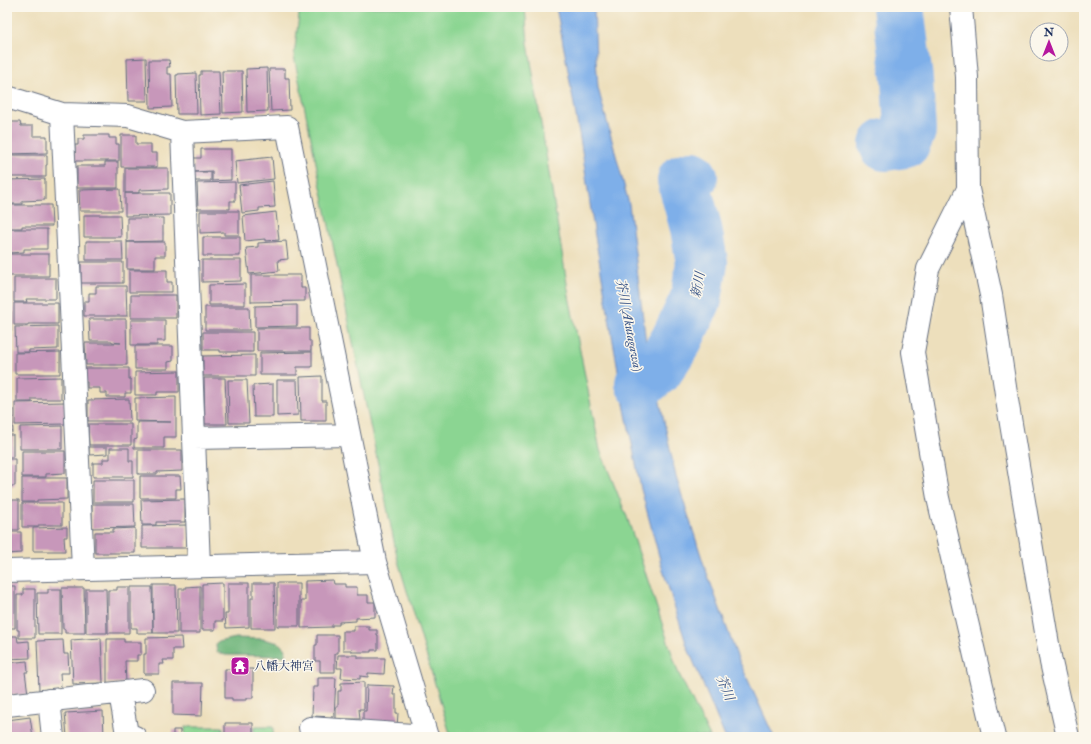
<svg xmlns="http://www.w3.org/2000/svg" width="1091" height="744" viewBox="0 0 1091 744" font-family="'IM FELL Double Pica','Noto Serif JP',serif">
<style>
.green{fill:#8bd592;stroke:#538278}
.forest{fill:#70b67c;stroke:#46726d}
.water{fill:#7eafe9;stroke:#4c6fa4}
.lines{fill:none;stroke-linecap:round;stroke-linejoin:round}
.river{stroke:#7eafe9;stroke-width:52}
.building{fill:#c797ba}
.minor-casing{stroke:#646d7f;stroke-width:24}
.minor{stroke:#fff;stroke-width:22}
.labels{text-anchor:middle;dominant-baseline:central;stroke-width:3;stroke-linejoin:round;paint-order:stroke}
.poi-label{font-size:12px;fill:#1b2f5e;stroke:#fbf7ec;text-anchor:start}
.water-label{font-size:13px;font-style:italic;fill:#395588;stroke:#fbf7ec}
</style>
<rect width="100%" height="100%" fill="#fbf7ec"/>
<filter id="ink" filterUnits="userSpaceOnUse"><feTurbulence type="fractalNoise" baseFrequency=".025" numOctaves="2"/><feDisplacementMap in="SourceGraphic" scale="8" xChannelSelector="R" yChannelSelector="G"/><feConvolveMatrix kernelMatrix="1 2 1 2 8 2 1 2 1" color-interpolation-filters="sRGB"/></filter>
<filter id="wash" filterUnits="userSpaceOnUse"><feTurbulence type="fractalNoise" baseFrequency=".012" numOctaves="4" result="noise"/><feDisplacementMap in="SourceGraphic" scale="16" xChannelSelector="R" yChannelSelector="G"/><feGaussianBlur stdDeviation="0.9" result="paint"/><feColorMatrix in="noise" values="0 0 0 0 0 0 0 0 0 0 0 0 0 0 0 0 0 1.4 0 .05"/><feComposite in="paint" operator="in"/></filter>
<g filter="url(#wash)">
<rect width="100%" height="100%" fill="#eddfbc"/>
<!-- green -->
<path class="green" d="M300 7H525L528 43 569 296 600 450 627 517 678 672 710 737H451L398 561 294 56Z
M185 727H223V737H185Z
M254 727H273V737H254Z"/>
<!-- forest -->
<path class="forest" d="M236 638 263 639 279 643 286 650 285 655 283 656 225 655 217 652 216 646 217 642Z"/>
<!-- water -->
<path class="water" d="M556 7H594L596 59 598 88 629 204 650 375 660 402 676 477 703 562 737 656 774 737H725L687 646 662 567 641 489 622 394 594 230 581 144 565 54Z"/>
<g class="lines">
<!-- river -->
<path class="river" d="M885 145 905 142 910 131 907 79 898 7
M641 383 658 369 676 341 696 299 702 263 696 228 683 180 692 177"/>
</g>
<g id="blocks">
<!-- building -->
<path class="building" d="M146 58 147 101H128L127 59Z
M149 60H169L170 67H167V74H171L172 107 150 108Z
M267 68 268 111 247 112 246 69Z
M269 69H285V78H289L290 110 271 111Z
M201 71H219L221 114 200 115 199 75H201Z
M222 71H242L243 112 223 113Z
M196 73 197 114H177L176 75H178V74Z
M7 122H20L21 126H33V136H47V153L7 154Z
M84 135H109V138H116V144H119V161H75V145H78V139H84Z
M121 135H136V144H151V153H157V167H121Z
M201 149H231V180L212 181V171L194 172V158H201Z
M7 155H47V165H46V177H7Z
M272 157 274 179 237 183 235 161Z
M105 162H118V188H77V166H105Z
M125 168H168V189L139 190V193H125Z
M193 172H211V181H193Z
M45 179V200L22 201V204H7V180Z
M273 181 275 207 259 208V211L242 213 239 185Z
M235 182V201H230V209H198L197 183Z
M120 189 121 211H80L79 190Z
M125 193H170V215L125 216Z
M9 205H51L52 226H22V228H9Z
M200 211H239V235H224V232L200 233Z
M276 212 279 240 265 241V239L245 241 243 216Z
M84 215H120L121 237H84Z
M127 218H163V241L127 242Z
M9 229H47V249H24V252L9 253Z
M203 237H240V256H203Z
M86 241H122L123 260H86Z
M286 241 288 259 278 260 279 271 249 274 246 248 258 247V243Z
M127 242H165V256H155V269H127Z
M9 254H49V276H9Z
M202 260H241V281L202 282Z
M81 262H123V283H81Z
M129 270H167V282H172V292H129Z
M251 275H301V288H305V301L251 302Z
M14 278H56V299H26L27 302H14Z
M245 284V305H209V285Z
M96 286H126L127 316H84V301H89V293H96Z
M131 295H176V318H131Z
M14 303H58V324H28V325H14Z
M297 305V326L255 327V306Z
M205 307H249L250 330H205Z
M7 311H11V331H7Z
M89 319H126L127 365H86L85 343H121L112 342V341H90Z
M131 320H165V341H157V345H131Z
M58 326V349L29 350V352H16L15 327Z
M257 328H309V341H311V351H257Z
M203 332H253V352H220V350H203Z
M7 337H9V360H7Z
M135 346H173V361L168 362V369H135Z
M60 352V374H15V353Z
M312 352V367H297V375H260V353Z
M255 355V376H203V356Z
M7 361H9V382H7Z
M84 368H129V379H131V393H125V397H107V393H100V388H87V382H84Z
M179 371V392H157V395H135V372Z
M322 376V401H326V421H301L300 377Z
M61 377V399H32V402H17V378Z
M204 378H225L227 424H205Z
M228 380H247L249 423H229Z
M277 380H297L298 415 277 416Z
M273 384V417H254L253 385Z
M7 386H9V407H7Z
M176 397V437H164V448H134V440L137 439V422H171L135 421V398Z
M129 399 130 421H88V400Z
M65 402V424L15 425V403Z
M7 410H12L13 432H7Z
M88 424H131V445H89Z
M62 426V449H20V427Z
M7 435H13V457H7Z
M89 447H107V454L89 455Z
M110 448H129V461H133V477H93V463H103V459H110Z
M138 450H182V471L157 472V474H138Z
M22 451H65V473L46 474V477H22Z
M7 459H15V486H7Z
M140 476H180L181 489H176V498H140Z
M22 478H67V499L37 500V502H22Z
M93 480H134V502H93Z
M185 499V522H156V525H142L141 500Z
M7 500H19V530H7Z
M22 503H62V525H38V527H22Z
M92 504H134L135 527 92 528Z
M187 525V548H142V526Z
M67 527V537H64L65 551H33V528Z
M135 528V553H95V532H113V529Z
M7 532H21V553L7 554Z
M333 580 334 584H345V587H357V595H368V602H375V617L356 618V621L339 622V625H332V627L301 628V601H305V581Z
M223 583V621H215V630H202V584Z
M228 583H249V627L226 628 225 614H228Z
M253 583H274L275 628H251V598H253Z
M277 583H299V626H277Z
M153 585H176L177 633H153Z
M7 586H15V628H7Z
M200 586V633H179V589H185V587Z
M117 587H129V633H108V590H117Z
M131 587H152L153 633H137V628H131Z
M62 588H84L85 633H65V629H63Z
M23 589H35V638H19V630H17V595H23Z
M48 589H61V634H38L37 593H48Z
M86 589H106L107 633H86Z
M354 626H369V630H377V635H378V650H371V652H352V650H343V631H354Z
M7 631H9V636H17L18 642 29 641 30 658 7 659Z
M317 635H338V653H335V672H320V661H315V645H317Z
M181 637 182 649H173V660H163L164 664H159V674H144V654H146V638Z
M101 638 103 683 73 684 71 640Z
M107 639H124V642H141V655H137V661H125L126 683H107Z
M63 640 64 654H68L69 673H60L61 688 39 690 37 641Z
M338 655H358V658H385L384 674 368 673V677L360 676V679L341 678 342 668H337Z
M27 661 28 672H25L28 694 7 696V663Z
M225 669H253V698H247V700H232V698H225Z
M318 678H336L334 717 312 716 313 687H318Z
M364 682V709H359L360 719H336V707H338V691H341V683Z
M173 683H203L202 716 173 715Z
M367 685 394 686 393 695H396V713H398L397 727 363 726V711H366Z
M103 711 104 737H67L65 713Z
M30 717 33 737H7V720Z
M225 723H253V737H225Z
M173 730H180V737H173Z"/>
</g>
</g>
<g filter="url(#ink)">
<use href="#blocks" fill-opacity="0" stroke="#646d7f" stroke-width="1"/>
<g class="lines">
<defs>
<path id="minor" d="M961 7 967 77 968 189 928 269 913 352 938 498 994 737
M7 97 62 114 128 116 182 132 287 127 375 562 427 737
M62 114 83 569
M182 132 199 566
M968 189 991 295 1007 400 1051 662 1068 737
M194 438 349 435
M7 571 375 562
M120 693 127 734 135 737
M49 700 53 737
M7 705 143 690
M310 728 427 736"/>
</defs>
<!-- minor casing -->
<use href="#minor" class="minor-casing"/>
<!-- minor -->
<use href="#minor" class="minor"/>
</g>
</g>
<!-- icons -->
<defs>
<symbol id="temple-square" viewBox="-11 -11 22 22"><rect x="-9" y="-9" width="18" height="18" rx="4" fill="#b5179e" stroke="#fbf7ec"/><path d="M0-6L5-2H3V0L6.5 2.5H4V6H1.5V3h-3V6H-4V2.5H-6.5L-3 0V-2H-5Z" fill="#fff"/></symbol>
</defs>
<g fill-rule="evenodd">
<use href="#temple-square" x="229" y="655" width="22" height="22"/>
</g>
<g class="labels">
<!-- poi labels -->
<g class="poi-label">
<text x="254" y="666">八幡大神宮</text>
</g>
<!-- water labels -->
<g class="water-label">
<text transform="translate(698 285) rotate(-79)">新川</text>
<text transform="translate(629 325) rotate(79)">芥川 (Akutagawa)</text>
<text transform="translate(725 688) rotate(67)">芥川</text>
</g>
</g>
<!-- margin -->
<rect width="1091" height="744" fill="none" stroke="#fbf7ec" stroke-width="24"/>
<!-- north arrow -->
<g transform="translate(1049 42)"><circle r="19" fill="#fbf7ec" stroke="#a1a7b3"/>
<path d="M0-3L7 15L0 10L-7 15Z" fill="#b5179e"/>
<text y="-6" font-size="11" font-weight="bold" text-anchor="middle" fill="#1b2f5e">N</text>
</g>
</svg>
